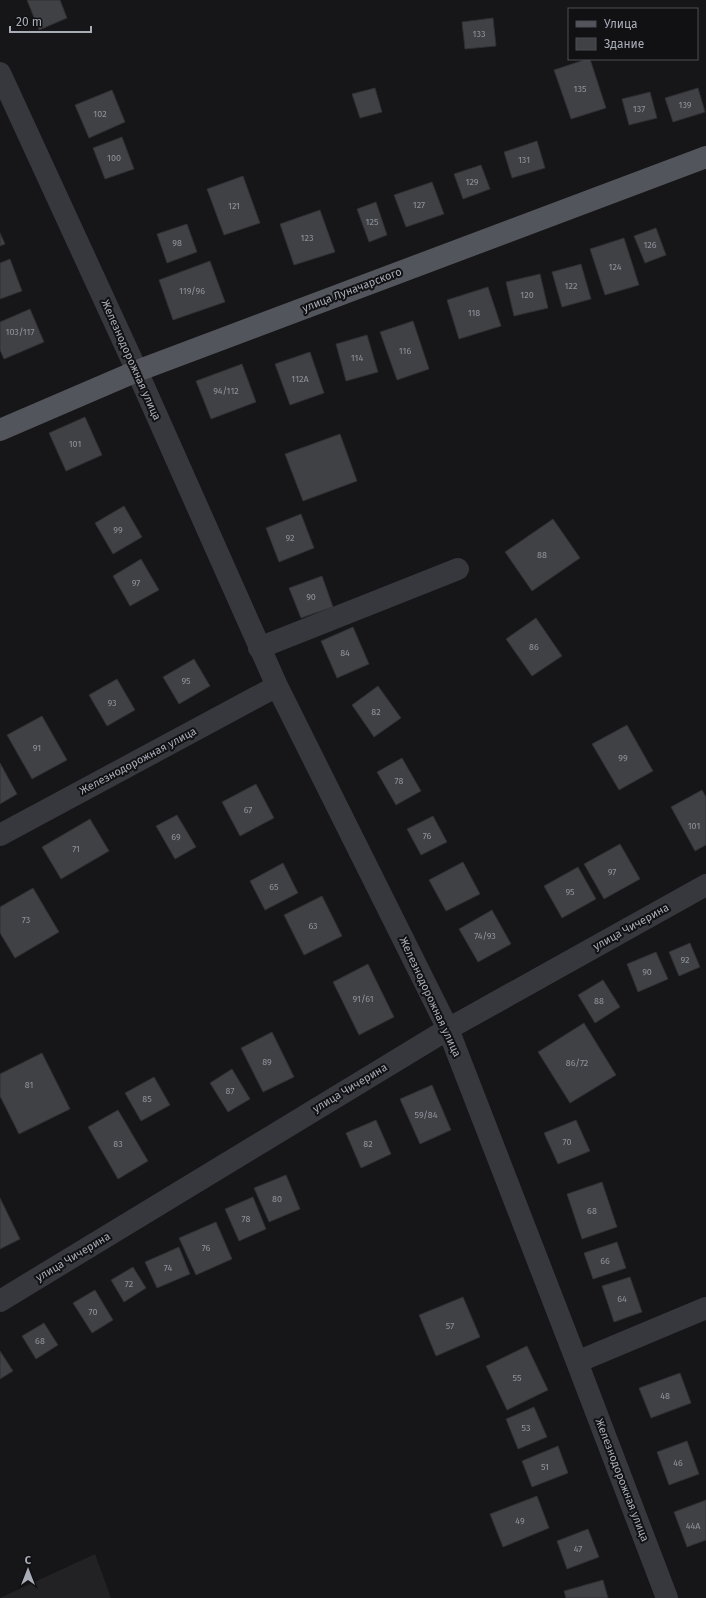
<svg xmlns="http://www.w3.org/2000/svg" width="706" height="1598" viewBox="0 0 706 1598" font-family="'Fira Sans',sans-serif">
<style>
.built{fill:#222225}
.building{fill:#404145;stroke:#303034}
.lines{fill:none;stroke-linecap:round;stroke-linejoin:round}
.minor{stroke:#37383d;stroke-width:22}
.major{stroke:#53555c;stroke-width:22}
.labels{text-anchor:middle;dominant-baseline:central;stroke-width:4;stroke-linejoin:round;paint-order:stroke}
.number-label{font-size:9px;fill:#8e929b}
.street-label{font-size:11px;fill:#a8adb8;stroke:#111113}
</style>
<rect width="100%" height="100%" fill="#161618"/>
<!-- built -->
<path class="built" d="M95 1554 111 1598H0Z"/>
<!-- building -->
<path class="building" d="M27 0H60L67 18 39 30Z
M493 18 496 46 465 49 462 22Z
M587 59H590L606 108 571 119 554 70Z
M375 88 382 112 360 118 352 94Z
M698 88 705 112 673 122 665 98Z
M112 90 125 122 89 138 75 105Z
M650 92 657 118 629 125 622 99Z
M122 137 134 169 105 179 93 148Z
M537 141 545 168 512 178 504 152Z
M481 165 490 189 463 199 454 174Z
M243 176 260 223 224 235 207 189Z
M432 182 444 214 406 227 394 195Z
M376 202 387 235 369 242 357 209Z
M320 210 335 252 294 265 280 224Z
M187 224 197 252 167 263 157 234Z
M656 228 666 255 645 263 634 236Z
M0 233 5 244 0 246Z
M624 238 639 285 605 295 590 249Z
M10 259 22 291 0 299V263Z
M210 261 225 302 173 320 159 280Z
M581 264 591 299 562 307 552 272Z
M540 274 548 308 514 316 506 282Z
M488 287 501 326 459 339 447 300Z
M30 309 44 342 4 359 0 350V322Z
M413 321 429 369 397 380 380 332Z
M367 335 378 372 346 381 336 344Z
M310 352 324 393 290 405 275 364Z
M242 364 256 402 211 419 196 381Z
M85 417 102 455 66 471 49 433Z
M340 434 357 481 303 501 285 454Z
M124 506 142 537 113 554 95 523Z
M301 514 314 548 279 562 266 528Z
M553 519 580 558 532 591 505 552Z
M141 559 159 590 130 606 113 576Z
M322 576 333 607 301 618 289 588Z
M536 618 562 656 532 676 506 639Z
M353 627 369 664 337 678 321 641Z
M194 659 210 686 179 704 163 677Z
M117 679 135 710 107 726 89 695Z
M378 686 401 718 374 737 352 705Z
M42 716 67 760 32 779 7 735Z
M627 725 653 771 619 790 592 744Z
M402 758 421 791 396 805 377 772Z
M0 763 17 794 0 804Z
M256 784 274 818 240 836 222 802Z
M702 790 706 797V845L695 851 671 807Z
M177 815 196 847 175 859 156 826Z
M433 816 447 842 421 855 407 829Z
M90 819 109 851 61 879 42 847Z
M620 844 640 879 604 899 584 864Z
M463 862 480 894 446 911 429 880Z
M283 863 298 893 265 910 250 881Z
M578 867 596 899 562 918 544 886Z
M33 888 59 932 15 958 0 933V907Z
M322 896 342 936 304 955 284 915Z
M492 910 511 944 478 962 459 929Z
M690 943 700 967 679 976 669 952Z
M656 952 668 979 638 992 627 964Z
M368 964 394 1017 359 1035 333 982Z
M603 980 620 1007 595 1023 578 995Z
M584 1023 616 1075 570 1103 538 1052Z
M272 1032 294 1077 263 1092 241 1048Z
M42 1053 70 1109 19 1134 0 1096V1074Z
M232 1069 250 1099 228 1112 210 1083Z
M154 1077 170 1105 141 1121 125 1093Z
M432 1085 451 1130 420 1144 400 1099Z
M118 1110 148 1161 118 1179 88 1127Z
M376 1120 391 1154 361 1168 346 1133Z
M576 1120 590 1151 558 1164 544 1133Z
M286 1175 300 1209 269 1222 254 1188Z
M602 1182 617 1227 582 1239 567 1194Z
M253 1197 266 1229 239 1241 225 1209Z
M0 1198 20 1239 0 1249Z
M216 1222 232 1259 196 1275 179 1238Z
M617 1242 626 1268 593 1279 584 1253Z
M179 1247 190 1274 157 1288 145 1262Z
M133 1267 146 1288 124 1302 111 1280Z
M630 1277 642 1312 614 1322 602 1286Z
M95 1290 113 1320 92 1333 73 1303Z
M463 1297 480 1337 436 1356 419 1315Z
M44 1323 58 1345 36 1359 22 1336Z
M527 1346 548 1390 507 1410 486 1366Z
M0 1351 13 1371 0 1379Z
M680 1373 691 1403 651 1418 639 1388Z
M534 1407 547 1437 518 1449 506 1419Z
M687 1441 699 1474 669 1485 657 1452Z
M558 1446 568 1473 532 1487 522 1461Z
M537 1496 549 1528 503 1547 490 1514Z
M706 1500V1540L687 1547 674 1512Z
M588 1529 599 1557 567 1569 557 1541Z
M603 1580 608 1598H566L564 1591Z"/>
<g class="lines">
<!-- minor -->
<path class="minor" d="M0 73 137 371 277 686 448 1029 577 1362 667 1598
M259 648 458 569
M0 835 277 686
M0 1301 448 1029 706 885
M577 1362 706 1308"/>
<!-- major -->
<path class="major" d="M0 430 137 371 706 157"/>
</g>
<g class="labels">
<!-- number labels -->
<g class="number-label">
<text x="479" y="34">133</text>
<text x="580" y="89">135</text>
<text x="685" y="105">139</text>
<text x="639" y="109">137</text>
<text x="100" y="114">102</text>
<text x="114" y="158">100</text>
<text x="524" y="160">131</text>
<text x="472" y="182">129</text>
<text x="419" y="205">127</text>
<text x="234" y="206">121</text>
<text x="372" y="222">125</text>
<text x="307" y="238">123</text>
<text x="177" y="243">98</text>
<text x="650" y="245">126</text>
<text x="615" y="267">124</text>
<text x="571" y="286">122</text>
<text x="192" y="291">119/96</text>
<text x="527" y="295">120</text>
<text x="474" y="313">118</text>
<text x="20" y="332">103/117</text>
<text x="405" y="351">116</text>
<text x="357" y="358">114</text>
<text x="300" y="379">112А</text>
<text x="226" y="391">94/112</text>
<text x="75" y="444">101</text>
<text x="118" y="530">99</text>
<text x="290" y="538">92</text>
<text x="542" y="555">88</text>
<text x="136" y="583">97</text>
<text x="311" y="597">90</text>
<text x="534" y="647">86</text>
<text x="345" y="653">84</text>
<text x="186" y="681">95</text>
<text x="112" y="703">93</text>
<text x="376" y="712">82</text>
<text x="37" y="748">91</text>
<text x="623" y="758">99</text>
<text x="399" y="781">78</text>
<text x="248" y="810">67</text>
<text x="694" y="826">101</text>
<text x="427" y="836">76</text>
<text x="176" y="837">69</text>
<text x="76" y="849">71</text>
<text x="612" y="872">97</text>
<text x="274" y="887">65</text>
<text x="570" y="892">95</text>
<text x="26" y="920">73</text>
<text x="313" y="926">63</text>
<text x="485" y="936">74/93</text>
<text x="685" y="960">92</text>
<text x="647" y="972">90</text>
<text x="363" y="999">91/61</text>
<text x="599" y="1001">88</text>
<text x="267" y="1062">89</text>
<text x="577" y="1063">86/72</text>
<text x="29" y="1085">81</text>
<text x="230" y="1091">87</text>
<text x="147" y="1099">85</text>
<text x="426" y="1115">59/84</text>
<text x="567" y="1142">70</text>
<text x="118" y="1144">83</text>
<text x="368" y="1144">82</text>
<text x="277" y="1199">80</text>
<text x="592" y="1211">68</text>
<text x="246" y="1219">78</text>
<text x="206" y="1248">76</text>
<text x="605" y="1261">66</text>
<text x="168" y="1268">74</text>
<text x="129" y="1284">72</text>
<text x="622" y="1299">64</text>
<text x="93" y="1312">70</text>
<text x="450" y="1326">57</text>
<text x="40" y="1341">68</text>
<text x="517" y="1378">55</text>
<text x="665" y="1396">48</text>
<text x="526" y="1428">53</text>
<text x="678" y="1463">46</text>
<text x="545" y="1467">51</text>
<text x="520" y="1521">49</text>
<text x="693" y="1526">44А</text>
<text x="578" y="1549">47</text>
</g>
<!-- street labels -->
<g class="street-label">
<text transform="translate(352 290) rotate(-21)">улица Луначарского</text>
<text transform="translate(131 360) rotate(66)">Железнодорожная улица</text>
<text transform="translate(138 761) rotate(-28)">Железнодорожная улица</text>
<text transform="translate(631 927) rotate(-29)">улица Чичерина</text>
<text transform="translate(430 997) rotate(65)">Железнодорожная улица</text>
<text transform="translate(350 1088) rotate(-31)">улица Чичерина</text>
<text transform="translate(73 1257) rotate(-31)">улица Чичерина</text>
<text transform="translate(622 1480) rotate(69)">Железнодорожная улица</text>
</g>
</g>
<!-- legend -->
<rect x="568" y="8" width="130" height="52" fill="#111113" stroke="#4d4f55"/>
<rect x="576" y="21" width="20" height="6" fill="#53555c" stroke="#4d4f55"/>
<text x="604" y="28" font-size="12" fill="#a8adb8">Улица</text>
<rect x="576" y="38" width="20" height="12" fill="#404145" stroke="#4d4f55"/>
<text x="604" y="48" font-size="12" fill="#a8adb8">Здание</text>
<!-- north arrow -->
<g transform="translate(28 1570)" stroke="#111113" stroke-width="3" paint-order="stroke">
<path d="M0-3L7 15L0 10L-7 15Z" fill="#a8adb8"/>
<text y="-6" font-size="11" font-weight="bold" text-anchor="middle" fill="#a8adb8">С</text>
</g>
<!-- scale -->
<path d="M10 26v6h81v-6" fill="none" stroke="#a8adb8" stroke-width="2"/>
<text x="16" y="26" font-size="12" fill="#a8adb8" stroke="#111113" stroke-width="3" paint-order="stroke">20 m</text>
</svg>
